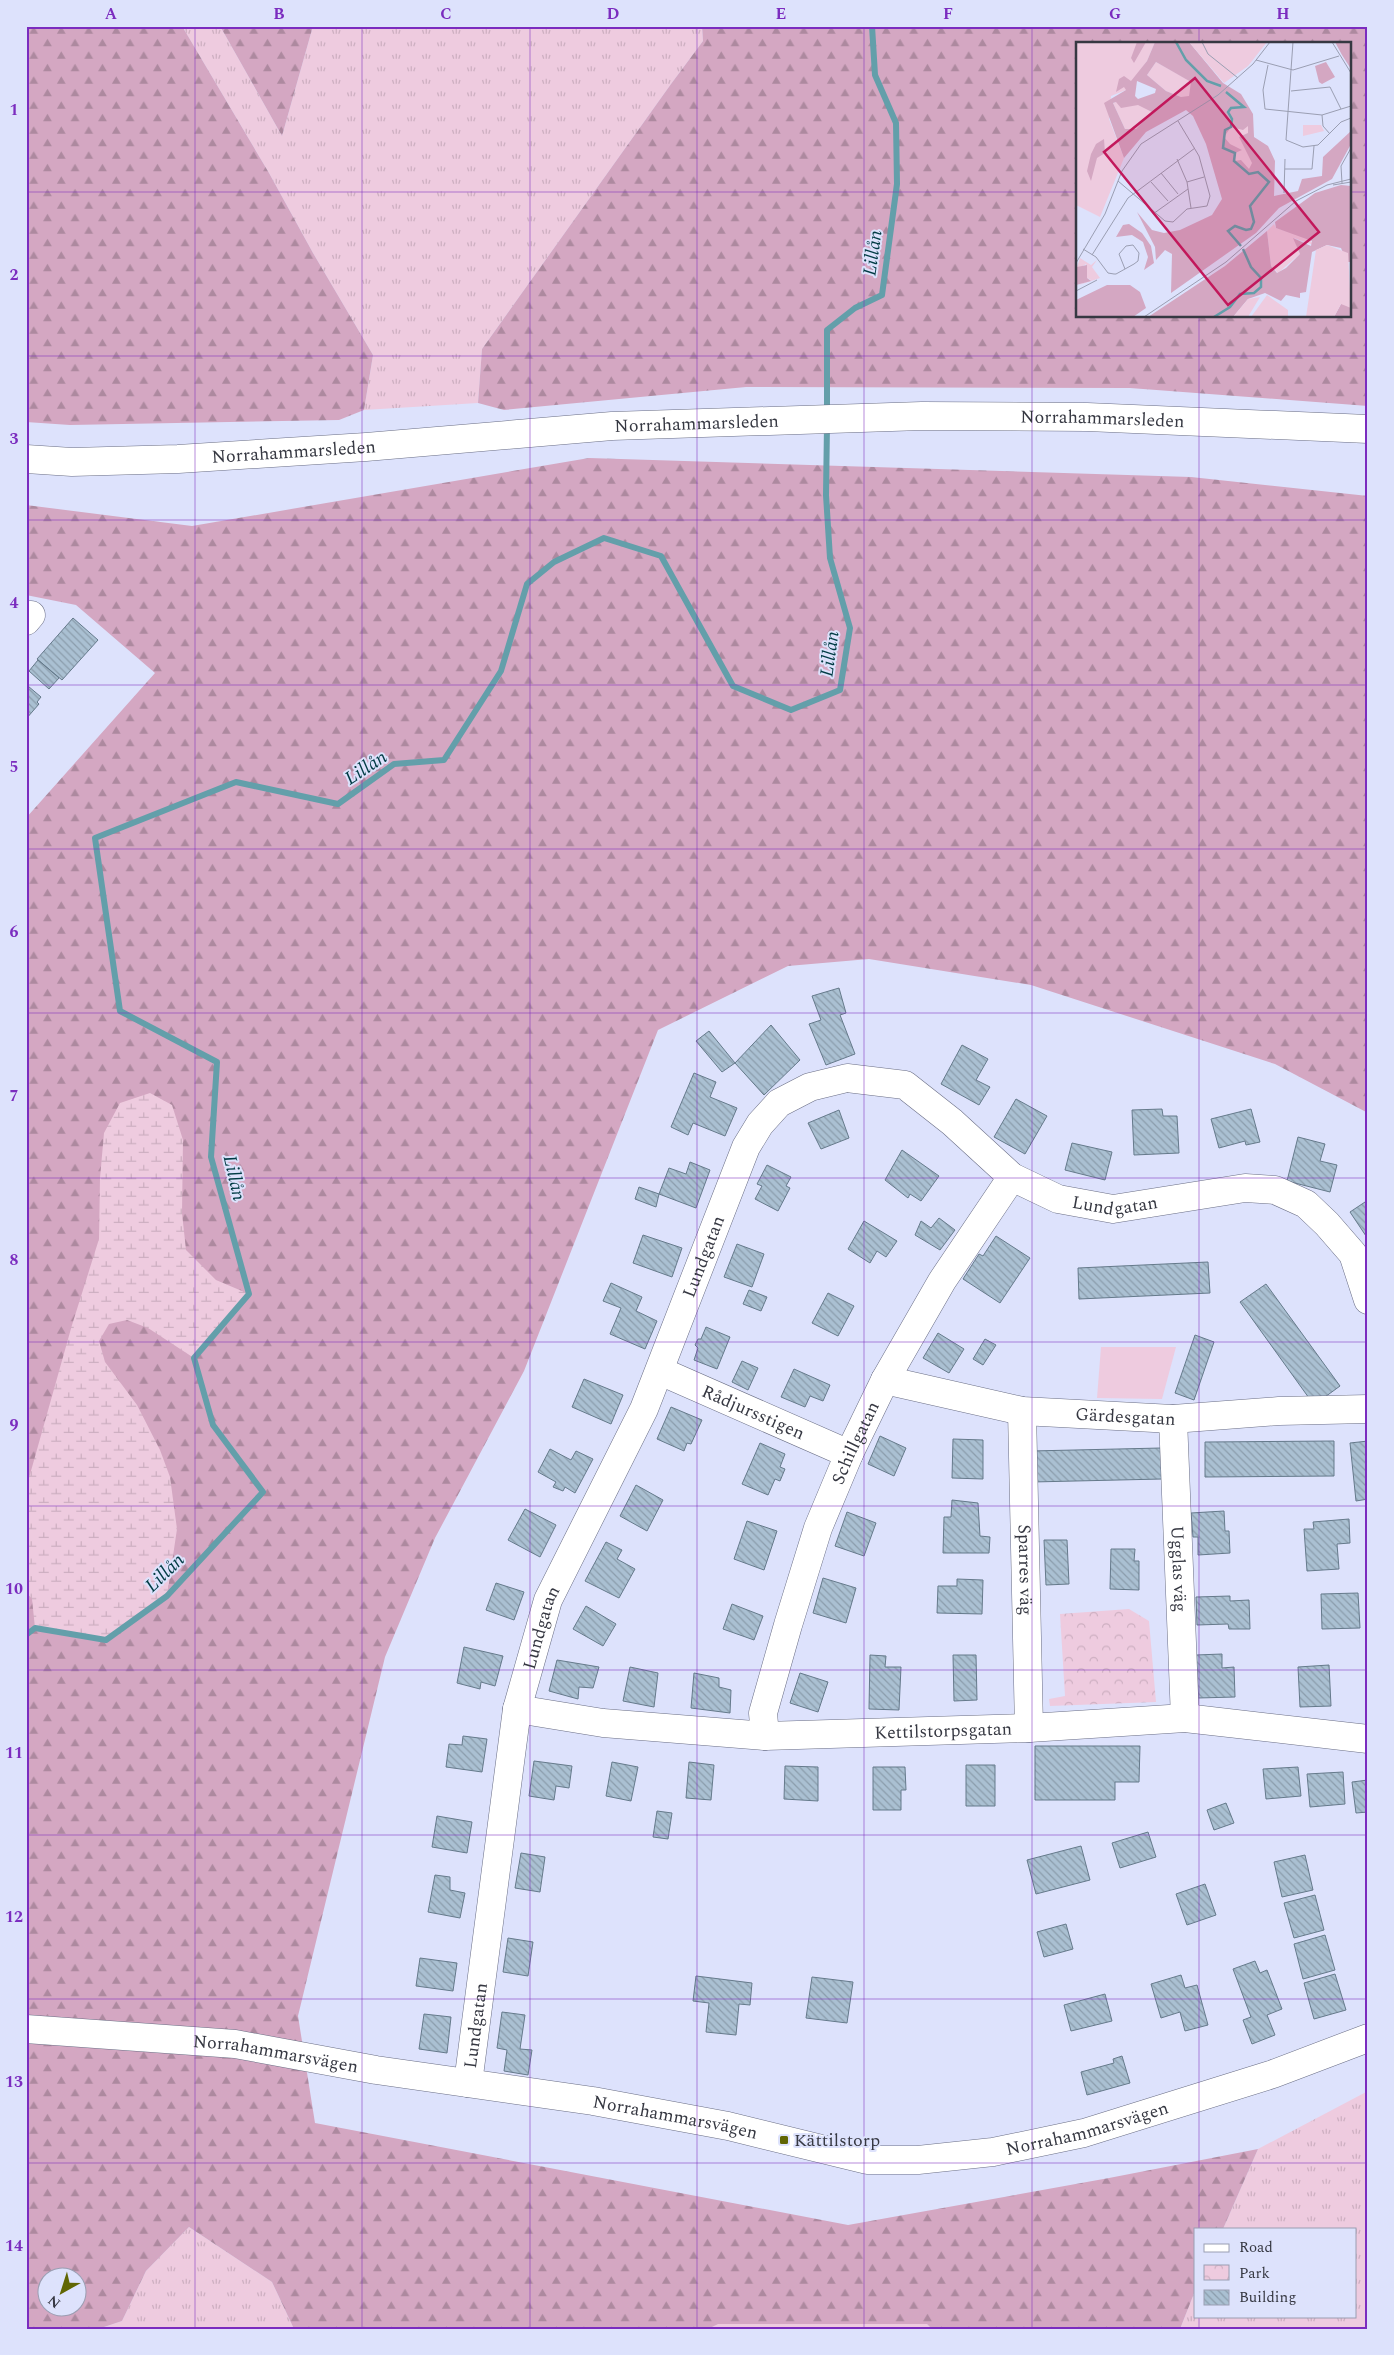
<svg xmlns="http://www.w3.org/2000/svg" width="1394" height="2355" viewBox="0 0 1394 2355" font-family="Spectral,serif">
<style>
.grass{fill:url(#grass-tufts)}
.forest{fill:url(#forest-firs);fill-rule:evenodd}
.wetland{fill:url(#wetland-marsh)}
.park{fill:url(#park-crowns)}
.pitch{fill:#eecbdf}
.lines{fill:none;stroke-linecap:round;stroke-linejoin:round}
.stream{stroke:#639faa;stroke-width:6}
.building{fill:url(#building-back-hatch);stroke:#657a8b}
.minor-casing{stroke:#6a6e85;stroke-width:29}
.minor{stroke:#fff;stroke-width:28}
.grid{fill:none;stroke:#7b2cbf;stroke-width:1;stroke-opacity:0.55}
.poi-dot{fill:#616603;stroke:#dde2fc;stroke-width:2}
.labels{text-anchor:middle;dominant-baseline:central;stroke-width:4;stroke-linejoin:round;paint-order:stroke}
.street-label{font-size:18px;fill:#363842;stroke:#dde2fc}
.poi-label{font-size:18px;fill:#363842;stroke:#dde2fc;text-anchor:start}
.water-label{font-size:19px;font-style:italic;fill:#003b44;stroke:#dde2fc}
.inset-river{fill:none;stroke:#639faa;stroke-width:2.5}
.inset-road{fill:none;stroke:#9a9eb2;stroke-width:1}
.view{fill:#c2185b;fill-opacity:0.15;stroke:#c2185b;stroke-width:2.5}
.inset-edge{fill:none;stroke:#363842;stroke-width:2.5}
.neatline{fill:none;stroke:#7b2cbf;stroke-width:2}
.grid-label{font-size:16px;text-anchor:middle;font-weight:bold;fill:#7b2cbf}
</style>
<defs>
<pattern id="grass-tufts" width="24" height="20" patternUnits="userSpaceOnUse" patternTransform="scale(1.25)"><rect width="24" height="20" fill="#eecbdf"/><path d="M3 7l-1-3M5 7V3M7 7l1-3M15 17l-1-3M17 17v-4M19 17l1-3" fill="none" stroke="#cdafc1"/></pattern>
<pattern id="forest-firs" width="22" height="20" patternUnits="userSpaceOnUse" patternTransform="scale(1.25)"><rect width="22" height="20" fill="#d4a7c2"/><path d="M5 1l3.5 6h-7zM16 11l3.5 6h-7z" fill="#ad899f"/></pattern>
<pattern id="wetland-marsh" width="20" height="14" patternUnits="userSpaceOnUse" patternTransform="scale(1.25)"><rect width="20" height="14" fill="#eecbdf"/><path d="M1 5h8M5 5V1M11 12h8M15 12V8" fill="none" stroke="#cdafc1"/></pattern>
<pattern id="park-crowns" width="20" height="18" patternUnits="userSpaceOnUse" patternTransform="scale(1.25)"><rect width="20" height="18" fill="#eecbdf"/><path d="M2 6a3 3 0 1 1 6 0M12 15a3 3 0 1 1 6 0" fill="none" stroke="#cdafc1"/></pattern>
<pattern id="building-back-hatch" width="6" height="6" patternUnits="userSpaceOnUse" patternTransform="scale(1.25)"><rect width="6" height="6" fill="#aac0d2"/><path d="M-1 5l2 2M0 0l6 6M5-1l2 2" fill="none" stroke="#8b9dac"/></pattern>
</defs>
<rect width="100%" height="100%" fill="#dde2fc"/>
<!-- grass -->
<path class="grass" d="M182 26H220L282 136 313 26H702L703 41 671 84 482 349 478 403 364 410 373 355 313 253 269 173Z
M1368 2091V2329H1180L1195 2291V2316H1355V2229H1223L1258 2149Z
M189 2227 272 2282 294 2329H98L122 2321 146 2271Z
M717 2324H927L932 2329H708Z"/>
<!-- forest -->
<path class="forest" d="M26 26H182L269 173 313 253 373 355 364 410 339 420 70 425 26 422Z
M220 26H313L282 136Z
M702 26H1368V406L1130 388 746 387 504 410 478 403 482 349 671 84 703 41ZM1078 44H1350V316H1078Z
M589 458 1191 477 1368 496V1113L1275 1064 1031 985 869 959 788 966 658 1030 524 1371 435 1538 385 1657 298 2016 315 2123 848 2225 1109 2178 1258 2149 1223 2229H1195V2291L1180 2329H932L927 2324H718L708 2329H294L272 2282 189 2227 146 2271 122 2321 98 2329H26V818L155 673 76 605 26 595V505L192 526ZM48 2278H78V2308H48Z"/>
<!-- wetland -->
<path class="wetland" d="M150 1093 172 1105 183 1140 182 1213 186 1250 216 1280 249 1294 194 1358 148 1328 127 1320 109 1324 99 1341 105 1362 137 1405 160 1450 170 1477 177 1529 167 1596 106 1640 35 1628 32 1599 26 1592V1478H29L72 1325 99 1239 100 1178 104 1133 120 1103Z"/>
<!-- park -->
<path class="park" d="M1129 1609 1149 1621 1156 1702 1050 1706 1049 1699 1065 1696 1060 1614Z"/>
<!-- pitch -->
<path class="pitch" d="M1101 1347H1176L1162 1399 1097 1398Z"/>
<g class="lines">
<!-- stream -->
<path class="stream" d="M827 412V330L855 308 882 295 897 184 896 123 875 75 872 26
M26 1635 35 1628 106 1640 167 1596 263 1492 213 1425 194 1358 249 1294 211 1157 217 1062 120 1011 95 838 236 782 338 804 394 764 444 760 501 671 527 584 554 562 604 538 661 556 733 686 791 710 840 690 850 628 830 558 826 495 827 425"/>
</g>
<!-- building -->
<path class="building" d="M73 618 98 640 62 680 37 659Z
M38 660 59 678 49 689 29 671Z
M28 686 41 697 37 702 39 704 26 719V689Z
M839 988 846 1013 840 1015 855 1054 826 1065 809 1024 821 1020 812 996Z
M771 1025 800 1060 764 1095 735 1063Z
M709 1031 735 1063 722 1072 696 1041Z
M962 1045 988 1059 976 1080 990 1087 979 1105 941 1084Z
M694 1073 716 1082 710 1097 737 1108 725 1136 693 1123 688 1135 671 1127Z
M1016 1099 1047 1116 1025 1154 994 1137Z
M1162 1109 1163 1116H1177L1179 1153 1134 1155 1132 1110Z
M1251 1109 1260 1142 1246 1145 1245 1141 1219 1148 1211 1119Z
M839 1110 849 1138 821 1149 808 1123Z
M1298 1137 1325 1144 1320 1161 1337 1165 1330 1192 1287 1181Z
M1072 1143 1112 1152 1105 1180 1065 1170Z
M902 1150 939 1176 921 1201 910 1194 908 1198 885 1180Z
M690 1162 710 1170 696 1208 659 1194 669 1168 686 1174Z
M767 1165 791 1177 786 1186 790 1188 778 1211 755 1199 762 1186 757 1184Z
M639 1187 659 1194 656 1207 635 1199Z
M1368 1200V1239L1350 1212Z
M939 1218 955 1230 940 1250 915 1235 921 1221 931 1228Z
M864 1221 897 1241 886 1257 877 1251 870 1263 848 1249Z
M643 1235 682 1248 672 1277 633 1263Z
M996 1236 1030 1258 1000 1303 963 1279 979 1254 983 1256Z
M737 1244 764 1254 752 1287 724 1277Z
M1208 1262 1210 1293 1079 1299 1078 1268Z
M611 1283 642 1297 636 1311 657 1321 645 1349 610 1334 621 1308 603 1301Z
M1266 1284 1340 1386 1314 1405 1240 1302Z
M749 1290 767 1297 761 1311 743 1304Z
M828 1293 854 1306 838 1336 812 1323Z
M706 1327 730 1337 717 1369 694 1360 698 1348 695 1345 698 1339H701Z
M938 1333 964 1349 949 1373 923 1358Z
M1195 1335 1214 1342 1194 1400 1175 1393Z
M985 1339 996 1345 983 1365 973 1359Z
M742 1361 758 1368 748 1390 732 1382Z
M794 1369 830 1385 823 1401 810 1396 805 1407 781 1397Z
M584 1379 623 1395 611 1424 572 1407Z
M671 1407 702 1420 691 1444 687 1443 684 1451 657 1439Z
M880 1436 906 1448 894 1476 868 1464Z
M953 1439 983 1440V1479L952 1478Z
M1334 1441V1476L1205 1477V1442Z
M1368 1441V1499L1356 1501 1350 1443Z
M760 1443 785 1454 780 1467 785 1469 780 1481 775 1479 768 1495 742 1484Z
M1161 1448 1162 1479 1032 1482 1031 1451Z
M550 1449 571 1460 576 1451 593 1459 575 1493 565 1487 563 1491 553 1487 556 1482 538 1472Z
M636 1485 663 1500 647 1531 620 1516Z
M952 1500 978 1503 980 1536 990 1537 989 1553H943L944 1517H951Z
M525 1509 556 1525 540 1557 508 1540Z
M1224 1511 1225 1531H1229L1230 1553 1198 1555V1537H1193L1191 1513Z
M847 1512 876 1523 864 1556 835 1546Z
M1349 1519 1350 1543 1337 1544 1339 1569 1307 1571 1304 1529H1314L1313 1522Z
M747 1521 777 1531 764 1570 734 1559Z
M1044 1540H1067L1069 1584 1046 1585Z
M606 1542 622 1550 617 1559 635 1569 619 1598 585 1581Z
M1111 1549H1135L1134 1561H1139V1590L1110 1589Z
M823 1578 856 1588 846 1623 813 1613Z
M957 1579 983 1580 982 1614 937 1613 938 1586H957Z
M496 1583 524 1592 514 1620 486 1610Z
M1358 1593 1360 1628 1322 1629 1321 1594Z
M1230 1596V1601L1249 1600 1250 1629H1229L1228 1624 1197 1625 1196 1597Z
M732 1604 763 1616 754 1640 723 1629Z
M586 1606 616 1624 603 1646 573 1629Z
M464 1647 503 1656 495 1686 481 1682 480 1689 457 1683Z
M1222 1654V1668L1234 1667 1235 1697 1198 1698 1196 1655Z
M870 1655 886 1656 885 1667H901L899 1710 869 1709Z
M953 1655H976L977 1700 954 1701Z
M557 1660 599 1667 593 1688 579 1687 578 1699 549 1691Z
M1329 1665 1331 1706 1300 1707 1298 1667Z
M630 1667 658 1673 654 1707 623 1701Z
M694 1673 719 1678V1687L731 1690 730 1713 691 1708Z
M800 1673 828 1682 818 1712 790 1703Z
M463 1736 487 1739 482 1772 446 1767 449 1744 462 1745Z
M1035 1746H1140L1139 1782H1115V1800H1035Z
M534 1761 572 1766 569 1788 556 1786 554 1800 529 1796Z
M612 1762 638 1767 631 1801 606 1796Z
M689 1762 714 1765 711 1800 686 1798Z
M966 1765H995V1806H966Z
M785 1766 818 1767V1801L784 1799Z
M873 1767H905L906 1790H901V1810H873Z
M1298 1767 1301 1796 1266 1799 1263 1769Z
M1343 1772 1345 1804 1310 1807 1307 1774Z
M1368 1780V1812L1356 1813 1352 1782Z
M1226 1803 1234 1823 1214 1830 1207 1810Z
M657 1811 672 1813 668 1839 653 1837Z
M437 1816 472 1822 467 1853 432 1847Z
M1148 1832 1156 1857 1120 1868 1112 1843Z
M1081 1846 1090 1880 1036 1894 1027 1860Z
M521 1853 545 1857 540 1892 515 1888Z
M1305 1855 1313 1890 1282 1897 1274 1862Z
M435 1875 450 1877V1890L465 1893 460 1918 428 1912Z
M1205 1884 1216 1915 1187 1925 1176 1894Z
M1315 1895 1324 1930 1294 1938 1284 1903Z
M1066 1924 1073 1949 1044 1957 1037 1932Z
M1325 1935 1335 1970 1303 1979 1294 1944Z
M508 1938 533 1942 528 1976 503 1972Z
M420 1958 457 1963 453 1991 416 1986Z
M1255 1961 1260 1973 1267 1970 1282 2009 1267 2015 1275 2035 1252 2044 1243 2020 1251 2017 1233 1969Z
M1335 1974 1346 2010 1314 2019 1304 1983Z
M1181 1975 1185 1988 1197 1985 1208 2025 1185 2031 1180 2012 1161 2018 1151 1984Z
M696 1976 752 1983 750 2005 739 2004 736 2035 706 2032 709 2003 693 2001Z
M812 1977 853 1982 847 2023 806 2018Z
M1105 1994 1112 2021 1071 2031 1064 2005Z
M502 2012 525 2015 520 2049 532 2050 528 2075 504 2071 507 2050 497 2048Z
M424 2014 451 2017 447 2053 419 2049Z
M1122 2056 1130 2083 1087 2095 1081 2072 1114 2063 1113 2059Z"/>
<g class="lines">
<defs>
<g id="minor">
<path id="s1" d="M26 459 72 462 178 459 366 447 612 426 922 416 1087 417 1368 429"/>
<path d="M26 621 31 615"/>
<path id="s2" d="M660 1371 849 1454"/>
<path id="s3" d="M885 1380 1022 1411 1173 1419 1279 1411 1368 1409"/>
<path id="s4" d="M1022 1411 1029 1728"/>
<path id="s5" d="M1173 1419 1185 1718"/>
<path id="s6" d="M517 1709 603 1723 765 1736 1029 1728 1185 1718 1368 1739"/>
<path id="s7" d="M765 1736 763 1713 788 1625 818 1528 849 1454 885 1380 942 1281 1012 1177"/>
<path id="s8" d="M26 2029 235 2044 376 2070 593 2101 728 2126 867 2160H918L993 2152 1084 2133 1273 2074 1368 2038"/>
<path id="s9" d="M468 2083 517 1709 548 1600 644 1409 746 1147 760 1124 779 1103 810 1087 847 1078 905 1085 952 1122 1012 1177 1058 1199 1113 1209 1245 1188 1275 1190 1306 1204 1327 1224 1353 1254 1368 1300"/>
</g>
</defs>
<!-- minor casing -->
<use href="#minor" class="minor-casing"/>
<!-- minor -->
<use href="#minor" class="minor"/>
</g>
<!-- grid -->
<path class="grid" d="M195 26V2329M362 26V2329M530 26V2329M697 26V2329M864 26V2329M1032 26V2329M1199 26V44M26 192H1078M1350 192H1368M1199 316V2229M26 356H1368M26 520H1368M26 685H1368M26 849H1368M26 1013H1368M26 1178H1368M26 1342H1368M26 1506H1368M26 1670H1368M26 1835H1368M26 1999H1368M26 2163H1368M1199 2316V2329"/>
<!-- markers -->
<rect class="poi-dot" x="779" y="2135" width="10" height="10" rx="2.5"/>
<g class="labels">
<!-- street labels -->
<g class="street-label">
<text stroke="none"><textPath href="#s1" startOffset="1078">Norrahammarsleden</textPath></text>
<text stroke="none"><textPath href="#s1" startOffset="672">Norrahammarsleden</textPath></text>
<text stroke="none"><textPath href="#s1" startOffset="268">Norrahammarsleden</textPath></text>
<text stroke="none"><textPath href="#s9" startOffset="1422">Lundgatan</textPath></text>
<text stroke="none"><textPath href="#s9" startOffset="868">Lundgatan</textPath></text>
<text stroke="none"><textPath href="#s2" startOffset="102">Rådjursstigen</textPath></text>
<text stroke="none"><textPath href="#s3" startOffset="244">Gärdesgatan</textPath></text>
<text stroke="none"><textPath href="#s7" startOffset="309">Schillgatan</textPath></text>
<text stroke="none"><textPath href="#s5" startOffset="150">Ugglas väg</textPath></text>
<text stroke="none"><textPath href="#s4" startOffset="159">Sparres väg</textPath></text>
<text stroke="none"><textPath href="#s9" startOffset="462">Lundgatan</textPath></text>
<text stroke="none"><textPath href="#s6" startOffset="428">Kettilstorpsgatan</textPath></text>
<text stroke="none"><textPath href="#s9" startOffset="58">Lundgatan</textPath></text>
<text stroke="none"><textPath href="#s8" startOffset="251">Norrahammarsvägen</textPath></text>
<text stroke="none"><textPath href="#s8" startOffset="656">Norrahammarsvägen</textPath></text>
<text stroke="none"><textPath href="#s8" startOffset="1076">Norrahammarsvägen</textPath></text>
</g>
<!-- poi labels -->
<g class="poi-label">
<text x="794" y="2140">Kättilstorp</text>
</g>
<!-- water labels -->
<g class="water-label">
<text transform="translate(873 253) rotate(-82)">Lillån</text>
<text transform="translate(830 654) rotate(-82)">Lillån</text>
<text transform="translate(366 768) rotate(-33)">Lillån</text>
<text transform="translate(234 1178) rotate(77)">Lillån</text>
<text transform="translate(165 1573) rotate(-44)">Lillån</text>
</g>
</g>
<!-- overview -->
<g transform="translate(1076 42)">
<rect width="275" height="275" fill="#dde2fc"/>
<path d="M0 0H79L71 19 50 48 35 54 33 77 48 116 24 175 0 163ZM80 20 116 40 113 55H105L90 49 71 33ZM40 60 70 64 76 70 60 87H49L37 61ZM198 182 200 186 234 197 237 203 218 196 224 212 202 231 195 224 191 189ZM4 216 15 223 21 218 16 225 24 236 0 244 15 238 11 236 10 222 0 228Z" fill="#eecbdf"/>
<path d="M61 0H70L58 21 55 16ZM79 0H113L147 41 165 52 177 72 178 95 192 104 199 119 198 154 222 149 226 137 246 134 247 115 275 89V102L256 137 203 166 180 191 95 251 96 212 89 208 80 218 79 205 61 170 76 188 88 191 104 188 136 173 146 157 130 102 117 74 110 68 70 90 48 116 28 61 50 48 48 45 40 50 43 37 48 34 55 39 71 19ZM80 20 115 40 113 54 105 55 90 49 71 33ZM61 39 80 47 79 51 62 57 59 54ZM40 60 45 66 62 63 76 70 60 87H49L37 61ZM259 0H275V27L266 13ZM250 20 259 35 246 42 243 40 239 24ZM28 97 29 111 21 116 15 139 11 129 15 112 20 102ZM265 143 275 144V220H271L265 206 251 203 236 210 230 250 224 251V256L210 253 205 259 189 251 172 257 157 275H72L149 224 191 189 195 224 201 231 210 226 224 212 217 196 235 204 236 199 200 186 199 180 239 151ZM53 182 66 191 75 204 78 221 68 228 72 215 67 200 56 193 40 195 47 183ZM11 223V236L15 239 0 243 1 225ZM31 243H54L64 250 70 266 57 275H0V258ZM275 260V275H258L265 262Z" fill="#d4a7c2" fill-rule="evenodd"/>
<path d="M172 84V91L163 95 176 121 173 127 165 118 158 119 159 111 166 108 154 102 148 95 155 85 167 88Z" fill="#eecbdf"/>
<path d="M113 0H191L172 24 148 41Z" fill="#eecbdf"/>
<path d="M227 83H245L248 89 227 94Z" fill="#eecbdf"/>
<path d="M191 253 212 268V275H175ZM184 255 172 275H157L172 257Z" fill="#eecbdf"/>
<path d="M251 203 272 211 275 266 265 262 258 275H230L240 208Z" fill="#eecbdf"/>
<path class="inset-river" d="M100 0 110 18 131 39 145 44M150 50 168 65 155 66 152 70 156 77 155 85 149 88 147 106 159 111 158 119 173 132 182 130 193 140 174 164 178 180 175 187 170 188 159 184 152 189 165 204M138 275 154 265 164 252 178 251 185 245V236L175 225 167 207"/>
<path class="inset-road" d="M126 0 132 12 162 36M217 0 210 98 227 105 242 103 265 80 275 76M256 0 275 31M180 18 217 28 263 14M192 23 187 48 189 67 246 73 275 64M215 49 254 45 265 67M246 73 247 84 254 92M101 117 111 140 115 166M209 127H236L238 104M85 131 102 152M42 139 89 179 97 180 111 167 131 164 134 154 123 114 102 79M75 140 92 159M111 140 128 135M266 141 265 124 275 106M257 143 275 140M208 151 209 117M77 172 112 147M7 207 20 215 32 231 38 232H40L58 222 62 219 63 211 57 203 50 204 43 212 49 227M16 213 52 156 119 106M0 221 29 172 46 129 65 102 142 53 177 22 194 0M0 249 21 238M68 275 150 220 220 159 251 143 275 137"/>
<path class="view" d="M119 36 243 190 152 263 28 110Z"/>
<rect width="275" height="275" class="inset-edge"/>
</g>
<!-- border -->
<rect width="1394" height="2355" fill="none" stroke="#dde2fc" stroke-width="55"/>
<!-- legend -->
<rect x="1194" y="2228" width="162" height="90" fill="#dde2fc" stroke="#9a9eb2"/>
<rect x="1204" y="2244" width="25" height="8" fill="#ffffff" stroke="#9a9eb2"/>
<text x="1239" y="2252" font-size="15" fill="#363842">Road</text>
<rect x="1204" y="2265" width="25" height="15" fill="url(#park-crowns)" stroke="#9a9eb2"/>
<text x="1239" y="2278" font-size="15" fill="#363842">Park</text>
<rect x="1204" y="2290" width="25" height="15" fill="url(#building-back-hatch)" stroke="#9a9eb2"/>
<text x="1239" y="2302" font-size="15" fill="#363842">Building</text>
<!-- north arrow -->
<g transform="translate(62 2292) rotate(219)"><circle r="24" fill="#dde2fc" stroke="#9a9eb2"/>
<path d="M0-4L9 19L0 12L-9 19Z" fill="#616603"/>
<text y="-8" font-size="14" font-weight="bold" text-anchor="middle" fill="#363842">N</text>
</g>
<rect x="28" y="28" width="1338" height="2300" class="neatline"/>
<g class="grid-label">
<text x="111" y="19">A</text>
<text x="279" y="19">B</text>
<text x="446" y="19">C</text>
<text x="613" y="19">D</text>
<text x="781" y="19">E</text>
<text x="948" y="19">F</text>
<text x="1115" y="19">G</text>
<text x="1283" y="19">H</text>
<text x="14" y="115">1</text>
<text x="14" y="280">2</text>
<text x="14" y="444">3</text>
<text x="14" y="608">4</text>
<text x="14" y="772">5</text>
<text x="14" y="937">6</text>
<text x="14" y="1101">7</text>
<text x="14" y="1265">8</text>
<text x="14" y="1430">9</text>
<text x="14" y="1594">10</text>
<text x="14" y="1758">11</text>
<text x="14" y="1922">12</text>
<text x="14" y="2087">13</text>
<text x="14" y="2251">14</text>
</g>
</svg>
